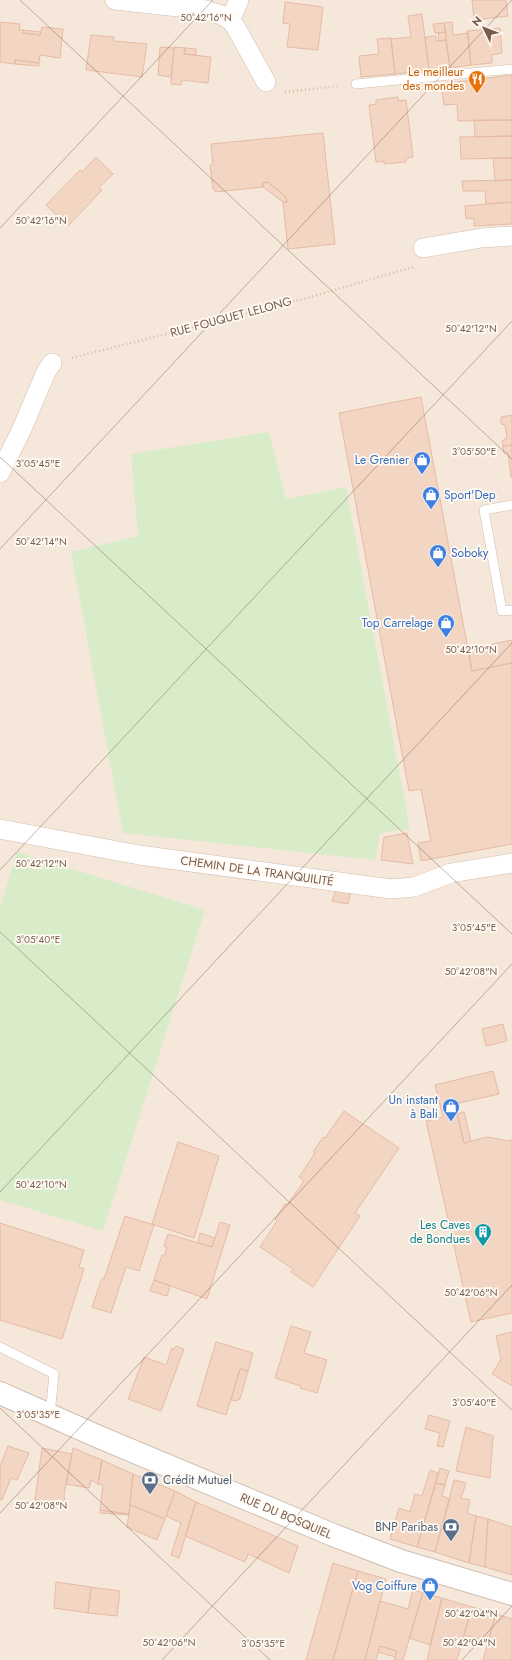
<svg xmlns="http://www.w3.org/2000/svg" width="512" height="1660" viewBox="0 0 512 1660" font-family="Jost,sans-serif">
<style>
.residential{fill:#f5e8da}
.green{fill:#d8ecc9}
.building{fill:#f3d5c3;stroke:#e6bba3}
.lines{fill:none;stroke-linecap:round;stroke-linejoin:round}
.service-casing{stroke:#d1beb0;stroke-width:10}
.minor-casing{stroke:#d1beb0;stroke-width:20}
.tertiary-casing{stroke:#d1beb0;stroke-width:24}
.path{stroke:#d9b8a5;stroke-width:2.5;stroke-dasharray:1 3;stroke-linecap:butt}
.service{stroke:#fff;stroke-width:9}
.minor{stroke:#fff;stroke-width:19}
.tertiary{stroke:#fff;stroke-width:22}
.ticks{fill:none;stroke:#7a5c4d;stroke-width:1;stroke-opacity:0.45}
.labels{text-anchor:middle;dominant-baseline:central;stroke-width:3.5;stroke-linejoin:round;paint-order:stroke}
.food-label{font-size:12px;fill:#c56008;stroke:#fffaf3;text-anchor:end}
.street-label{font-size:12px;fill:#7a5c4d;stroke:#fffaf3}
.shop-label{font-size:12px;fill:#366cbe;stroke:#fffaf3;text-anchor:end}
.culture-label{font-size:12px;fill:#0d838f;stroke:#fffaf3;text-anchor:end}
.service-label{font-size:12px;fill:#4e5e75;stroke:#fffaf3;text-anchor:start}
.ticks-label{font-size:10px;text-anchor:middle;fill:#7a5c4d;stroke:#fffaf3;stroke-width:3.5;stroke-linejoin:round;paint-order:stroke}
</style>
<rect width="100%" height="100%" fill="#fdf6ec"/>
<!-- residential -->
<path class="residential" d="M0 0H512V1660H0Z"/>
<!-- green -->
<path class="green" d="M269 432 286 499 346 487 410 829 380 833 375 860 123 833 71 552 138 536 131 454Z
M17 852 205 910 103 1231 0 1200V907Z"/>
<!-- building -->
<path class="building" d="M472 0H506L508 16 474 20Z
M285 2 323 7 318 50 287 47 290 24 283 23Z
M422 14 429 70 395 74 391 39 411 37 408 16Z
M0 22 20 24 19 30H23V33L40 35 42 27 63 29 60 58 40 55 39 63 15 60V64L0 62Z
M452 22 453 35 468 33 471 65 450 68 444 23Z
M444 23 446 32 435 33 433 24Z
M500 28 502 53 492 55V63L471 65 467 31Z
M23 30 41 32 40 35 23 33Z
M446 32V40L439 41 438 33Z
M91 35 114 37V41L147 44 142 77 86 70Z
M436 36V41L446 40 450 68 429 70 425 37Z
M391 38 395 74 361 77 359 56 379 54 377 39Z
M160 47 174 48 171 77 158 75Z
M174 47 185 48 184 54 211 57 208 83 182 80 181 85 171 84Z
M185 48 196 49V55L184 54Z
M15 60 39 63V66L15 64Z
M512 75V120L458 121 457 104 444 105 441 84Z
M398 97V101L406 100 413 157 406 158V162L384 164V161L376 162 369 105 376 104V100Z
M474 120H512V136L475 137Z
M323 133 335 244 288 249 283 202H287L286 197 268 182 263 183V187L215 192V189H213L210 165H213L211 144Z
M512 136V158L461 159 460 137Z
M96 157 113 174 99 188 102 190 68 226 46 205 80 170 82 172Z
M493 158H512V180L495 181Z
M512 180V202L486 204 485 191H463L462 181Z
M268 182 286 197 287 202H283L263 187V183Z
M512 202V224L474 226V218L466 219 465 206Z
M421 397 472 671 512 663V844L421 861 418 843 431 841 421 789 409 791 339 413Z
M512 415V445L503 446 502 441 507 438 505 425 501 424V417Z
M512 445V477H511L508 453H504L503 446Z
M512 640V663L472 671 468 649Z
M407 833 413 864 381 860 384 837Z
M336 889 351 891 348 904 332 901Z
M503 1024 507 1041 486 1046 482 1029Z
M493 1071 499 1094 455 1104 464 1143 487 1137 508 1141 512 1140V1313L471 1322 426 1121 443 1117 435 1085Z
M344 1111 399 1148 355 1213 360 1216 313 1287 291 1272 293 1269 260 1247 277 1221 275 1219 285 1204 287 1205 304 1181 299 1177 315 1153 313 1152 323 1137 325 1138Z
M464 1112 471 1141 464 1143 457 1114Z
M178 1142 219 1156 194 1238 152 1224Z
M125 1216 154 1225 139 1271 126 1267 111 1313 92 1307 102 1278 104 1279Z
M220 1222 230 1225 207 1299 154 1280 162 1255 164 1256 167 1247 164 1246 168 1234 212 1247Z
M0 1223 84 1250 79 1267 84 1269 62 1339 0 1320Z
M200 1233 215 1238 212 1247 198 1243Z
M154 1280 170 1286 167 1296 150 1291Z
M291 1326 311 1332 304 1353 327 1360 317 1393 300 1388 301 1386 275 1378Z
M512 1332V1386L492 1374 501 1359 496 1336Z
M216 1342 253 1353 248 1371 240 1369 226 1415 197 1406Z
M176 1346 184 1349 161 1411 128 1399 144 1357 166 1365 172 1348 174 1349Z
M240 1369 248 1371 240 1399 236 1401 231 1400Z
M429 1415 450 1421 443 1447 437 1446 440 1433 425 1429Z
M466 1427 493 1436 490 1478 456 1471Z
M8 1446 29 1453 17 1480 11 1478 2 1500H0V1466Z
M42 1448 72 1454 64 1495 65 1505 35 1500Z
M73 1448 102 1460 98 1484 91 1480 89 1488 66 1484Z
M102 1460 133 1474 129 1514 100 1510 103 1485 98 1484Z
M440 1468 449 1471 445 1485 436 1483Z
M430 1470 438 1473 417 1547 390 1539 399 1508 410 1512 415 1494 422 1496Z
M133 1474 175 1491 165 1519 130 1505Z
M454 1480 466 1483 461 1498 470 1500 467 1513 476 1516 469 1563 435 1552Z
M436 1483 445 1485 442 1496 450 1499 435 1552 417 1547Z
M175 1491 196 1502 179 1558 171 1555 181 1523 166 1516Z
M196 1502 298 1546 289 1573 248 1554 245 1562 185 1536Z
M130 1505 165 1519 157 1540 127 1527Z
M100 1510 129 1514V1515L100 1513Z
M476 1516 488 1519 485 1567 469 1563Z
M488 1519 512 1527V1575L485 1567Z
M333 1563 358 1571 333 1660H306Z
M358 1571 386 1579 365 1660H333Z
M56 1582 91 1587 88 1613 54 1608Z
M91 1587 120 1591 117 1616 88 1613Z
M413 1590 423 1593 403 1660H394L397 1651 380 1646 376 1660H365L380 1601 408 1609Z
M423 1593 442 1598 430 1645 409 1638Z
M442 1598 472 1607 457 1660H427Z
M472 1607 496 1614 488 1641 464 1635Z
M496 1614 512 1619V1660H483Z
M380 1646 397 1651 395 1657 378 1652Z"/>
<g class="lines">
<defs>
<path id="service" d="M356 84 512 69
M512 505 484 510 502 611 512 610
M0 1347 54 1374 50 1415"/>
<path id="minor" d="M115 0 206 10 221 15 230 20 235 26 266 82
M230 20 239 0
M423 248 481 238 512 236
M0 473 21 431 46 372 52 363
M0 829 139 855 391 889 414 887 451 873 512 863"/>
<path id="tertiary" d="M0 1393 99 1437 333 1535 401 1561 512 1594"/>
</defs>
<!-- service casing -->
<use href="#service" class="service-casing"/>
<!-- minor casing -->
<use href="#minor" class="minor-casing"/>
<!-- tertiary casing -->
<use href="#tertiary" class="tertiary-casing"/>
<!-- path -->
<path class="path" d="M285 92 340 86
M72 358 307 298 413 267"/>
<!-- service -->
<use href="#service" class="service"/>
<!-- minor -->
<use href="#minor" class="minor"/>
<!-- tertiary -->
<use href="#tertiary" class="tertiary"/>
</g>
<!-- ticks -->
<path class="ticks" d="M20 0 512 459M0 228 213 0M0 457 512 934M0 549 512 0M0 870 512 321M0 932 512 1410M0 1192 512 643M0 1408 270 1660M0 1513 512 964M162 1660 512 1285M462 1660 512 1606"/>
<!-- icons -->
<defs>
<symbol id="restaurant-pin" viewBox="-11 -11 22 30"><path d="M0 17L-7.5 6A9.5 9.5 0 1 1 7.5 6Z" fill="#e8710a" stroke="#fffaf3"/><path d="M-5-6h1v4h1v-4h1v4h1v-4h1v5L-1.5 .5V6h-2V.5L-5-1ZM5-6V6H3V1.5H1.5Q1.5-4 5-6Z" fill="#fff"/></symbol>
<symbol id="shop-pin" viewBox="-11 -11 22 30"><path d="M0 17L-7.5 6A9.5 9.5 0 1 1 7.5 6Z" fill="#3f7fe0" stroke="#fffaf3"/><path d="M-5-2.5h2.3a2.7 3.5 0 0 1 5.4 0H5L5.5 6h-11ZM-1.5-2.5h3a1.5 2.3 0 0 0-3 0Z" fill="#fff"/></symbol>
<symbol id="building-pin" viewBox="-11 -11 22 30"><path d="M0 17L-7.5 6A9.5 9.5 0 1 1 7.5 6Z" fill="#0f9aa8" stroke="#fffaf3"/><path d="M-4-6H4V6H1V3H-1V6H-4ZM-2.5-4.3h1.7v1.8h-1.7ZM.8-4.3h1.7v1.8H.8ZM-2.5-1h1.7V.8h-1.7ZM.8-1h1.7V.8H.8Z" fill="#fff"/></symbol>
<symbol id="bank-pin" viewBox="-11 -11 22 30"><path d="M0 17L-7.5 6A9.5 9.5 0 1 1 7.5 6Z" fill="#5c6f8a" stroke="#fffaf3"/><path d="M-6-4H6V4H-6ZM0-2.3a2.3 2.3 0 1 0 0 4.6a2.3 2.3 0 1 0 0-4.6Z" fill="#fff"/></symbol>
</defs>
<g fill-rule="evenodd">
<use href="#restaurant-pin" x="467" y="69" width="20" height="27"/>
<use href="#shop-pin" x="412" y="450" width="20" height="27"/>
<use href="#shop-pin" x="421" y="485" width="20" height="27"/>
<use href="#shop-pin" x="428" y="543" width="20" height="27"/>
<use href="#shop-pin" x="436" y="613" width="20" height="27"/>
<use href="#shop-pin" x="441" y="1097" width="20" height="27"/>
<use href="#building-pin" x="473" y="1222" width="20" height="27"/>
<use href="#bank-pin" x="140" y="1470" width="20" height="27"/>
<use href="#bank-pin" x="441" y="1517" width="20" height="27"/>
<use href="#shop-pin" x="420" y="1576" width="20" height="27"/>
</g>
<g class="labels">
<!-- food labels -->
<g class="food-label">
<text x="464" y="72">Le meilleur<tspan x="464" dy="14">des mondes</tspan></text>
</g>
<!-- street labels -->
<g class="street-label">
<text transform="translate(231 317) rotate(-15)">RUE FOUQUET LELONG</text>
<text transform="translate(257 871) rotate(8)">CHEMIN DE LA TRANQUILITÉ</text>
<text transform="translate(286 1516) rotate(23)">RUE DU BOSQUIEL</text>
</g>
<!-- shop labels -->
<g class="shop-label">
<text x="409" y="460">Le Grenier</text>
<text x="444" y="495" text-anchor="start">Sport'Dep</text>
<text x="451" y="553" text-anchor="start">Soboky</text>
<text x="433" y="623">Top Carrelage</text>
<text x="438" y="1100">Un instant<tspan x="438" dy="14">à Bali</tspan></text>
<text x="417" y="1586">Vog Coiffure</text>
</g>
<!-- culture labels -->
<g class="culture-label">
<text x="470" y="1225">Les Caves<tspan x="470" dy="14">de Bondues</tspan></text>
</g>
<!-- service labels -->
<g class="service-label">
<text x="163" y="1480">Crédit Mutuel</text>
<text x="438" y="1527" text-anchor="end">BNP Paribas</text>
</g>
</g>
<g class="ticks-label">
<text x="206" y="21">50°42'16"N</text>
<text x="41" y="224">50°42'16"N</text>
<text x="471" y="332">50°42'12"N</text>
<text x="474" y="455">3°05'50"E</text>
<text x="38" y="467">3°05'45"E</text>
<text x="41" y="545">50°42'14"N</text>
<text x="471" y="653">50°42'10"N</text>
<text x="41" y="867">50°42'12"N</text>
<text x="474" y="931">3°05'45"E</text>
<text x="38" y="943">3°05'40"E</text>
<text x="471" y="975">50°42'08"N</text>
<text x="41" y="1188">50°42'10"N</text>
<text x="471" y="1296">50°42'06"N</text>
<text x="474" y="1406">3°05'40"E</text>
<text x="38" y="1418">3°05'35"E</text>
<text x="41" y="1509">50°42'08"N</text>
<text x="471" y="1617">50°42'04"N</text>
<text x="169" y="1646">50°42'06"N</text>
<text x="469" y="1646">50°42'04"N</text>
<text x="263" y="1647">3°05'35"E</text>
</g>
<!-- north arrow -->
<g transform="translate(484 28) rotate(313)" stroke="#fffaf3" stroke-width="3" paint-order="stroke">
<path d="M0-3L7 15L0 10L-7 15Z" fill="#7a5c4d"/>
<text y="-6" font-size="11" font-weight="bold" text-anchor="middle" fill="#7a5c4d">N</text>
</g>
</svg>
